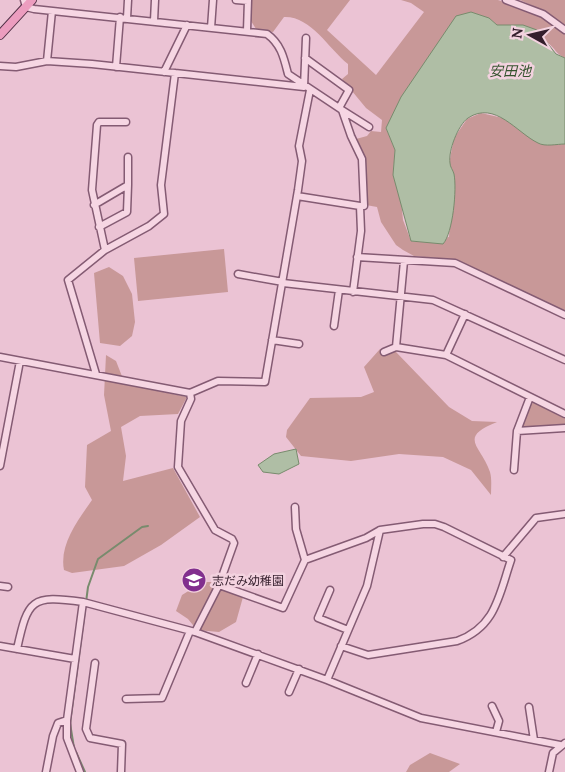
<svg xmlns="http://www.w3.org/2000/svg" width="565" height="772" viewBox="0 0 565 772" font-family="Lora,'Noto Sans JP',serif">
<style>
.green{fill:#c89898}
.water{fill:#afbea5;stroke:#788b6d}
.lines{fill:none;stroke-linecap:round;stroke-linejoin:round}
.stream{stroke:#788b6d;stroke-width:2}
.minor-casing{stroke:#845b73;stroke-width:9}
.major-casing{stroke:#512f46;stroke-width:10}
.minor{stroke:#f6d6e3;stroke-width:6}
.major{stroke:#ec9dbf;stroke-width:8}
.labels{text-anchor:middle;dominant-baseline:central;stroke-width:5;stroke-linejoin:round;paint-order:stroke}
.poi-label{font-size:12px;fill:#341e2c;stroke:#f3d2df;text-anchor:start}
.water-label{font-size:14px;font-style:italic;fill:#35532e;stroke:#f3d2df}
</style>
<rect width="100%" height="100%" fill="#ebc3d4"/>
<!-- green -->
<path class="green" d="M251 0H350L327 30 376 75 424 12 411 3 401 0H498L542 16 565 33V58C555 53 556 49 548 43 538 34 509 24 497 25L489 18 418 72 386 128 395 150 393 175 401 199 403 220 411 241 424 242 449 237 453 173 449 164 454 138 467 119 481 113 507 119 540 144H565V311L455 260 414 256 403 250 396 245 381 222 377 207 366 205 364 160 355 143 356 139 367 136 371 131 381 132 382 120 366 108 342 79 348 74V64C328 48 311 16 284 17L273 32 256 29 251 21Z
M520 0H565V26L544 11Z
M224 249 228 292 138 301 134 258Z
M109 267 123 276 132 294 135 322 132 336 120 346 100 343 94 273Z
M380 349 396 352 449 407 472 421 497 422C457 438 481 445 490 472 492 479 491 488 491 495L471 470 443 457 399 454 351 461 301 456 286 437 287 430 310 398 361 397 374 392 364 367Z
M106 355 116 361 125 384 187 397 178 414 140 416 121 427 126 456 123 481 173 468 200 517 161 545 124 566 72 573 64 570C59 545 78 520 92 500L85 487 87 445 111 431 104 395Z
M535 402 565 416V424L521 430 531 404Z
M203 582H230L243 597 236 622 219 632 197 630 188 619 176 611 182 595Z
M430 753 460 764 449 772H406L410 765Z"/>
<!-- water -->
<path class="water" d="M471 12 489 18 497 25H523L537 30 556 54 565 58V144C557 144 545 147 538 143 517 133 495 100 468 118 458 125 448 151 450 163 450 167 453 170 454 174 457 189 453 233 443 244L411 241 393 175 395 150 386 128 401 97 456 16Z
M296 449 299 464 279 474 263 472 258 465 274 454Z"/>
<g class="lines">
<!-- stream -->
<path class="stream" d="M74 748 70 723 88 587 98 559 142 527 148 526
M76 752 85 772"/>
<defs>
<path id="minor" d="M24 0 26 7 34 9 267 34C281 44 284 58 288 74L342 110 351 136 362 159 364 206H360L361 231 353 292
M236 0 248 1
M506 0 543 14 565 30
M127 18 128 0
M154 21 155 0
M211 28 213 0
M247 31 248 0
M305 58 349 90 339 108
M47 61 52 11
M0 66 16 67 47 61 92 64 304 87
M116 67 120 17
M164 72 187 25
M304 87 306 38
M342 110 369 127
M128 185V157
M297 196 360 206
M94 205 128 185 127 212 99 227
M105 250 92 190 97 125 99 122H126
M357 257 455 263 565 315
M404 261 396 347 446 355 565 414
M238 274 283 282
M283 283 433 300 565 360
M334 326 339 290
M272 340 299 344
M384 352 396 347
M446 355 465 314
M0 357 190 393 218 381 265 382 298 190 302 161 299 146 310 90
M96 374 68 280 105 250 149 226 164 214 161 185 175 73
M190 393 191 399 181 421 178 467 215 530 232 539 234 543 219 585 195 632
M517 431 565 428
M0 466 20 361
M514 470 517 431 530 397
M295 507 296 529 305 560
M503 557 536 518 565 514
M219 585 283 608 305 560 366 538 380 530 423 524H435L444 527 511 560C499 595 496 627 457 641L368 655 341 646
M0 586 8 587
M330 590 318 618 348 630
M0 646 75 659
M17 649C28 599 31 595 83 602
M95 663 86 729 90 738 122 744 121 772
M327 680 367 586 380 530
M246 683 258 654
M289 692 299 669
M126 699 162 698 190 631
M492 706 499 721 496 732
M529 707 534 740
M46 772 53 736 58 723 67 720
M80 772 67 738V720L83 602 195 632 327 680 421 718 560 745
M549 772 553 753 565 743"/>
<path id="major" d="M0 35 32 0"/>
</defs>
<!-- minor casing -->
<use href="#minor" class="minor-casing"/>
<!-- major casing -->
<use href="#major" class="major-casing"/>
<!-- minor -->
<use href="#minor" class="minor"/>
<!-- major -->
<use href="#major" class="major"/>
</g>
<!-- icons -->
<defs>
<symbol id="school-disc" viewBox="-11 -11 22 22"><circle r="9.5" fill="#822f8e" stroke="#f3d2df"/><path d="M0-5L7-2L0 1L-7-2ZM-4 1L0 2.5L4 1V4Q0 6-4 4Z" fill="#fff"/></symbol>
</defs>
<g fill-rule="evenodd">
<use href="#school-disc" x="180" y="566" width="28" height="28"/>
</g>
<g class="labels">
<!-- poi labels -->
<g class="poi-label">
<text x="212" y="580">志だみ幼稚園</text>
</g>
<!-- water labels -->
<g class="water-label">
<text x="510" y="71">安田池</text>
</g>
</g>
<!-- north arrow -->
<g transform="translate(530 35) rotate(278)" stroke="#f3d2df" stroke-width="4" paint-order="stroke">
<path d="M0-4L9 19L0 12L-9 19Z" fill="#341e2c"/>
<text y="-8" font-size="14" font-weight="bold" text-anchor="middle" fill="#341e2c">N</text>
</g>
</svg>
